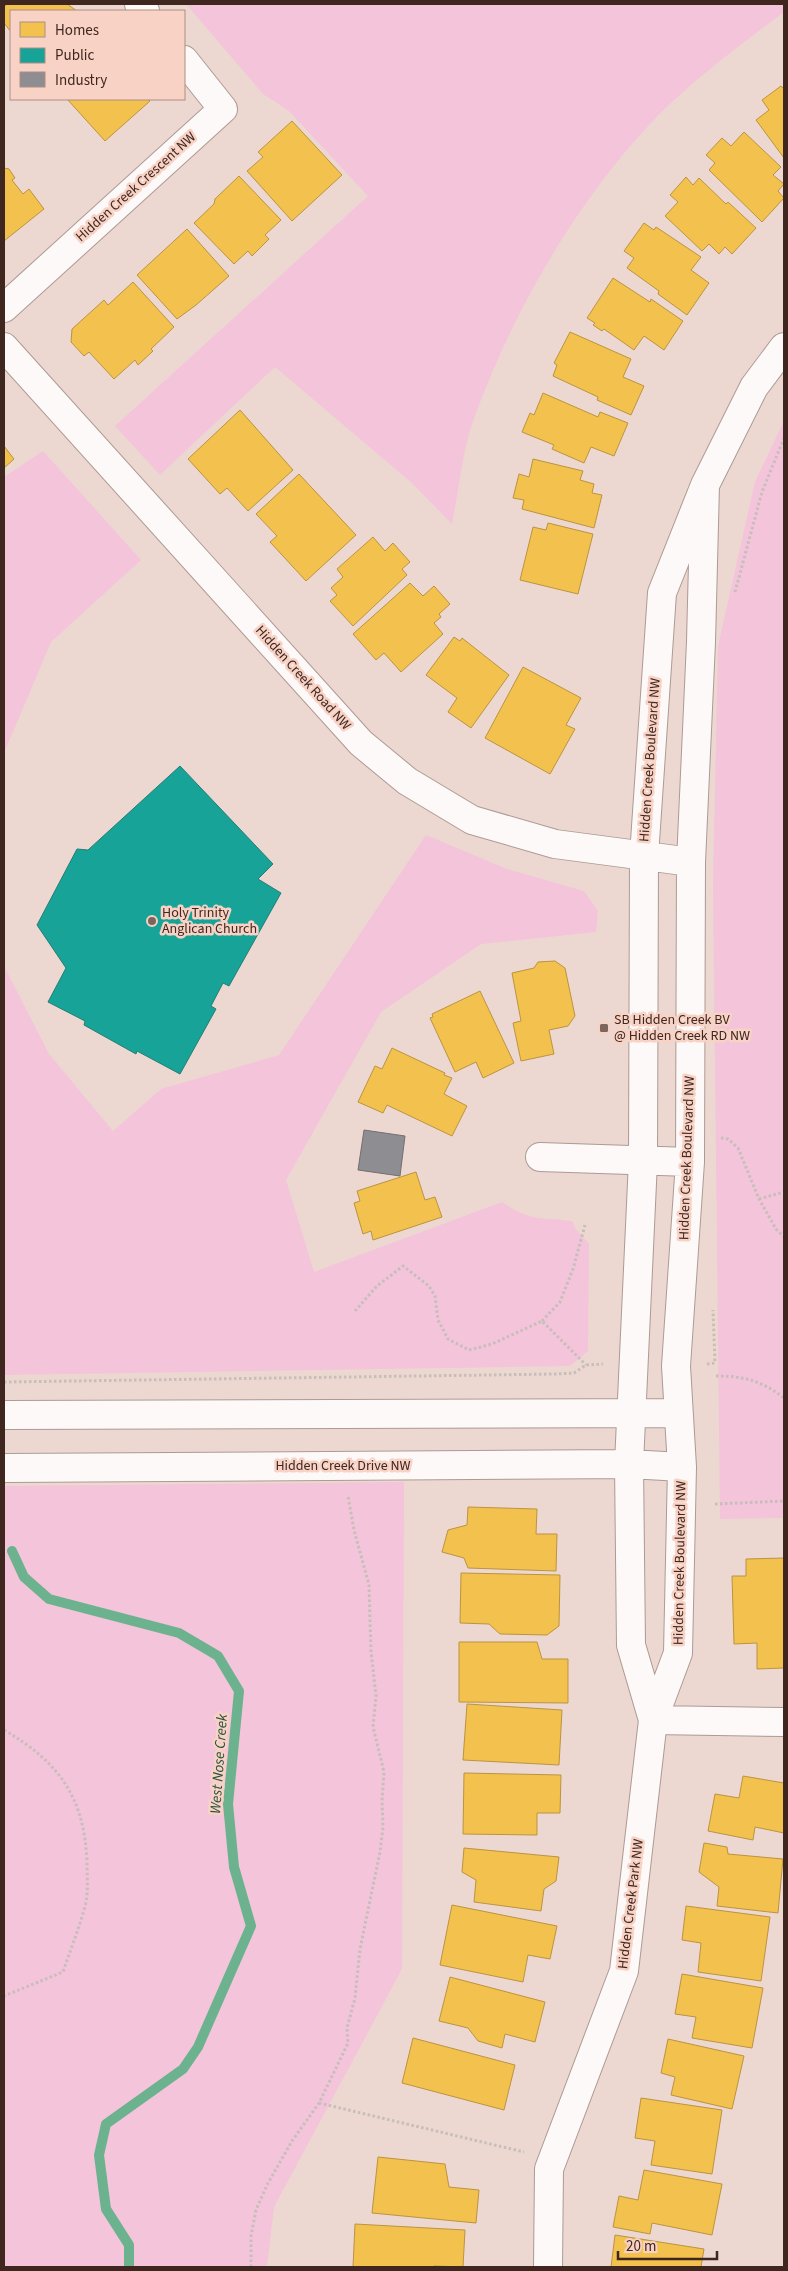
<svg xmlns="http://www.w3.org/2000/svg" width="788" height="2271" viewBox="0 0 788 2271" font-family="'Source Sans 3',sans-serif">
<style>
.green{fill:#f3c4da}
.homes{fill:#f2c14e;stroke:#bc9340}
.public{fill:#17a398;stroke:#237e74}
.industry{fill:#8d8d92;stroke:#766e70}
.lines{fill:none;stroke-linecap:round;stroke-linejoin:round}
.stream{stroke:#6cb28e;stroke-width:10}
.minor-casing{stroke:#ad9a93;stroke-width:30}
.path{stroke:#c7beba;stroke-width:3;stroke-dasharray:2.5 2.5;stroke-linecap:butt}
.minor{stroke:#fcf9f8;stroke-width:28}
.poi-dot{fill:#7c655d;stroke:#f8d2c5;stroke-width:2}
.labels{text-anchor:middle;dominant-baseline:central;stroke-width:5;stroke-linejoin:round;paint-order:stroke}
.street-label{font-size:14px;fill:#3f271f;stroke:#f8d2c5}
.poi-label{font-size:14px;fill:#3f271f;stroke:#f8d2c5;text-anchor:start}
.water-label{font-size:15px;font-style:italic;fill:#25503b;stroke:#f8d2c5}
</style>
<rect width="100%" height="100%" fill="#ecd8d1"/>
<!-- green -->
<path class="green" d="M186 4H784V12C739 46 686 85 648 126 570 211 509 319 471 427 462 456 458 494 452 524L412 483 275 367 160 475 115 426 368 196 289 111 263 94Z
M784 421V1518L720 1519 713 885 718 646 755 482Z
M43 451 141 560 51 642 4 753V477Z
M426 835 507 869 584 891 598 911 596 932 481 944 381 1012 286 1180 314 1272 502 1202C531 1222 540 1217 572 1221L575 1228 589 1244 588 1351 570 1366 4 1375V966L49 1054 113 1131 161 1089 279 1055Z
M404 1482 402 1969 274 2207 267 2267H4V1486Z"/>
<!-- homes -->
<path class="homes" d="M7 4H67L77 11H11V32L4 23V7Z
M781 86 784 89V158L756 120 769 110 762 100Z
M67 99H148L150 101 105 141Z
M292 121 342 175 292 221 247 171 263 157 258 152Z
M744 132 781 167 773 175 784 184 778 191 784 198 762 222 709 170 715 163 706 155 722 138 731 146Z
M4 168 9 169 15 178 12 180 23 194 29 189 44 209 4 241Z
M239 176 281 220 265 235 269 239 252 256 248 251 234 264 194 223 214 204 215 199Z
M686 177 693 185 699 178 726 204 728 202 756 228 732 254 725 247 719 254 709 244 702 251 665 216 678 202 670 195Z
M644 223 654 230 656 227 701 257 691 270 709 283 687 315 658 294 659 291 627 268 634 258 624 251Z
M187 229 229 276 196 305 177 319 137 275Z
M613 278 650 302 651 299 683 321 664 350 644 336 634 350 604 329 602 331 593 325 595 323 587 318Z
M133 282 174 327 151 349 153 351 138 365 135 360 114 379 89 352 84 356 71 342 72 329 104 300 108 305Z
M570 332 631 359 623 377 644 386 631 415 597 400 598 397 553 376 557 365 554 363Z
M543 393 598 417 600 412 628 423 614 456 591 447 584 463 552 449 554 445 522 432 530 413 534 415Z
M240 410 293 470 248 511 227 488 220 494 188 459Z
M4 446 14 459 4 468Z
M533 459 583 471 580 480 594 484 592 493 602 495 594 528 522 509 524 500 513 498 519 474 529 477Z
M299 474 356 535 306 581 270 542 277 536 256 514Z
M548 523 593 534 578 594 520 580 533 527 546 530Z
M373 537 385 551 393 543 410 562 402 569 407 575 353 626 330 601 337 595 331 588 343 577 337 569Z
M410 583 423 596 434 586 450 604 439 614 441 617 434 623 443 634 401 672 384 653 376 660 353 634Z
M454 637 460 641 462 638 509 675 471 728 448 712 457 698 426 675Z
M523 667 581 698 566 725 575 729 550 774 485 738Z
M555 961 565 968 575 1016 568 1026 549 1030 554 1054 521 1061 513 1023 521 1021 512 973 534 968 538 962Z
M480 991 514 1063 483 1078 476 1062 455 1072 430 1018 433 1017 432 1014Z
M392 1048 445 1073 444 1075 452 1078 444 1094 467 1106 452 1136 387 1105 383 1113 358 1102 375 1066 382 1069Z
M416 1172 425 1200 435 1197 442 1217 373 1240 371 1231 363 1234 354 1203 360 1201 357 1191Z
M468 1507 537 1509 536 1534H557L556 1571 468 1568 464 1558 442 1552 448 1530 467 1525Z
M784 1558V1668L757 1669V1643L734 1644 732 1576H746V1559Z
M461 1573 560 1575 559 1626 547 1635 500 1634 489 1624 460 1623Z
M459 1642H537L542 1659H568V1703L459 1702Z
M467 1704 562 1710 559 1765 463 1760Z
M464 1773 561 1775 560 1813H537V1835L463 1834Z
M743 1776 784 1783V1833L755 1827 753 1840 708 1831 715 1794 739 1798Z
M704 1843 727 1847 728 1854 783 1859 778 1913 717 1906 719 1887 699 1872Z
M464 1848 559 1857 556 1881 544 1889 541 1911 474 1902 476 1880 462 1872Z
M452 1905 557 1926 550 1959 528 1955 523 1982 440 1965Z
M686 1906 770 1917 761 1981 698 1972 701 1943 682 1940Z
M682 1974 763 1988 752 2048 692 2038 696 2017 675 2014Z
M450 1977 545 2002 535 2042 505 2034 502 2048 478 2041 468 2028 439 2021Z
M413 2038 515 2065 504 2110 402 2083Z
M668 2039 744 2056 732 2109 671 2095 675 2077 661 2073Z
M641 2098 722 2110 712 2174 651 2165 655 2141 635 2138Z
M378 2157 445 2164 449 2187 479 2190 476 2223 372 2213Z
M644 2170 722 2184 712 2235 652 2223 650 2234 613 2227 619 2196 638 2200Z
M355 2224 465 2230 463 2267 434 2266V2267H353Z
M615 2235 704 2249 701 2267H611Z"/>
<!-- public -->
<path class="public" d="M180 766 273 864 258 879 281 893 229 986 223 983 211 1006 216 1009 180 1074 137 1051 136 1054 84 1025 85 1021 48 1002 66 968 37 925 77 849 88 850Z"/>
<!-- industry -->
<path class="industry" d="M364 1130 405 1136 400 1176 358 1170Z"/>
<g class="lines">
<!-- stream -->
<path class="stream" d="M12 1551 24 1577 49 1599 179 1633 218 1656 239 1691 228 1804 234 1867 251 1926 198 2047 183 2069 106 2124 99 2155 106 2209 129 2245V2267"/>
<defs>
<path id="minor" d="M139 4 145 11
M4 308 223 109 184 60
M4 347 361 743 407 781 472 820 555 844 691 862
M540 1157 690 1162
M4 1415 678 1413
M4 1468 629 1464 682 1467
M653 1720 631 1645 629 1464 643 1161 644 856 662 593 705 485 754 387 784 347
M653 1720 784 1722
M548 2267 549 2169 624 1971 653 1720 678 1653 682 1467 676 1366 690 1162 691 862 701 642 705 485"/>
</defs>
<!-- minor casing -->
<use href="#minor" class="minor-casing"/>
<!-- path -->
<path class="path" d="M735 592 762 492 784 438
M721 1138 728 1139 738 1148 759 1199 776 1229 784 1237
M759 1199 784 1192
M355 1311 377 1286 403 1266 429 1286 435 1296 438 1320 448 1339 469 1350 492 1344 542 1321 586 1365
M542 1321 560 1302 573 1269 585 1225
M707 1364 715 1363 713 1310
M716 1376C744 1376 762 1381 784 1398
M4 1382 555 1374 574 1373 586 1365 603 1364
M715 1504 784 1501
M4 1730C59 1762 84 1797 87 1861 87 1878 89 1894 84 1910 78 1931 70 1951 63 1972L4 1996
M319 2103 524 2152
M251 2267V2236L256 2210 267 2185 292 2141 319 2103 348 2043 347 2028 355 1998 360 1949 380 1852 383 1827 382 1800 384 1772 373 1727 376 1696 371 1651 369 1585 354 1530 348 1496"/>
<!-- minor -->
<use href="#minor" class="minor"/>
</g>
<!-- markers -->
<g class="poi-dot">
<circle cx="152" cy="921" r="5"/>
<rect x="599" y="1023" width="10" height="10" rx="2.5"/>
</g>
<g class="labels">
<!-- street labels -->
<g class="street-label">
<text transform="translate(136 187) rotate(-42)">Hidden Creek Crescent NW</text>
<text transform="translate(303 678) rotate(48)">Hidden Creek Road NW</text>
<text transform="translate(650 760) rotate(-86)">Hidden Creek Boulevard NW</text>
<text transform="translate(687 1158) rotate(-88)">Hidden Creek Boulevard NW</text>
<text x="343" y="1466">Hidden Creek Drive NW</text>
<text transform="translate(680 1563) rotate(-89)">Hidden Creek Boulevard NW</text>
<text transform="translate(631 1904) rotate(-83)">Hidden Creek Park NW</text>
</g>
<!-- poi labels -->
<g class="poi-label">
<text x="162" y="913">Holy Trinity<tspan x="162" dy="16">Anglican Church</tspan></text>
<text x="614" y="1020">SB Hidden Creek BV<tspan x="614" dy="16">@ Hidden Creek RD NW</tspan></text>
</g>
<!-- water labels -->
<g class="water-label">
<text transform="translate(219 1764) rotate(-86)">West Nose Creek</text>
</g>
</g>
<!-- border -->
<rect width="788" height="2271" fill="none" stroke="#3f271f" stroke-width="10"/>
<!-- legend -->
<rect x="10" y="10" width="175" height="90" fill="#f8d2c5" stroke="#ae8e83"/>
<rect x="20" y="22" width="25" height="15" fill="#f2c14e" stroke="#ae8e83"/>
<text x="55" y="35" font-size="15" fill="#3f271f">Homes</text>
<rect x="20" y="48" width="25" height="15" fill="#17a398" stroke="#ae8e83"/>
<text x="55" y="60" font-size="15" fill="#3f271f">Public</text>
<rect x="20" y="72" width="25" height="15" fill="#8d8d92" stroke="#ae8e83"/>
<text x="55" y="85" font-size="15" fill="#3f271f">Industry</text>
<!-- scale -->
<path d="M618 2251v8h99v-8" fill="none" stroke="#3f271f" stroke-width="2.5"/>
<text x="626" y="2251" font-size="15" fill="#3f271f" stroke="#f8d2c5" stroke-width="4" paint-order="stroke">20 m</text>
</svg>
